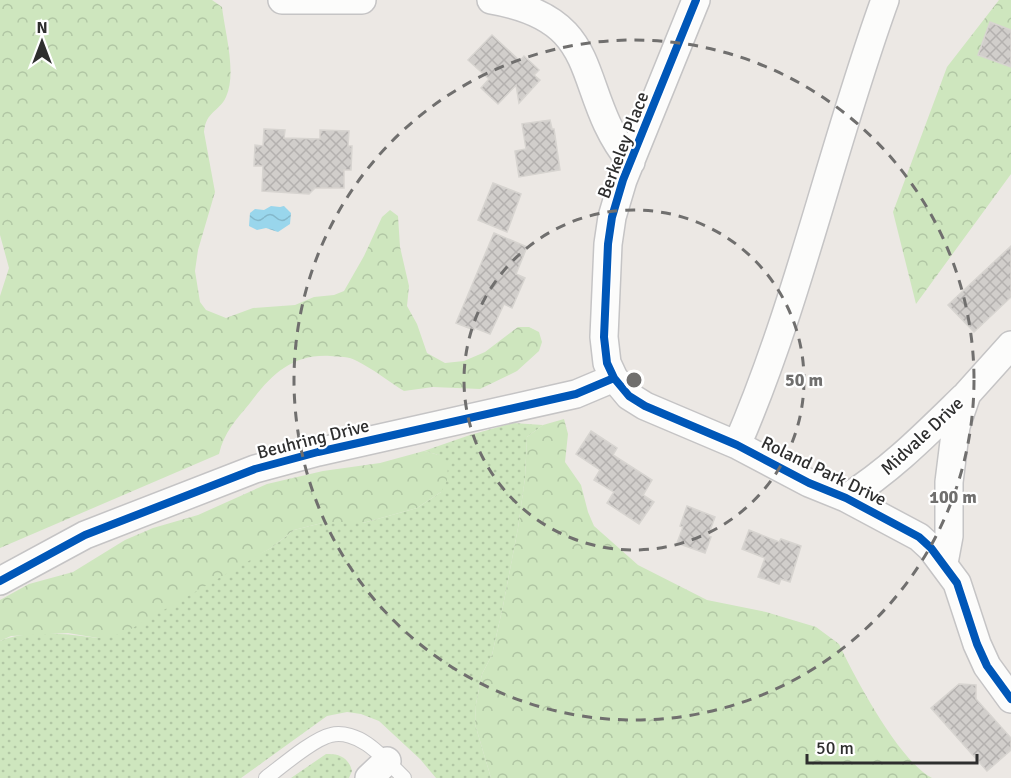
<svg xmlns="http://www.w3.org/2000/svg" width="1011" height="778" viewBox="0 0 1011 778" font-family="Signika,sans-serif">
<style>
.grass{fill:url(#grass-dots)}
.forest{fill:url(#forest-crowns)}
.water{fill:url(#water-waves)}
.building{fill:url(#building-cross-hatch);stroke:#d7d4d0;stroke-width:1.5}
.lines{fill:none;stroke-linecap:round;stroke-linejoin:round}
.service-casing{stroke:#c5c4c5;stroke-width:16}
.minor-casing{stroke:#c5c4c5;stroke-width:30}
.service{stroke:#fcfcfb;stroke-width:14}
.minor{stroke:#fcfcfb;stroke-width:27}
.cycleway-casing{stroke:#fff;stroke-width:11}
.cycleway{stroke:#0057b8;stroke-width:8}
.ring{fill:none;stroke:#706f6e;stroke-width:3;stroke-dasharray:10 8}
.labels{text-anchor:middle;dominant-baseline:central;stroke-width:4.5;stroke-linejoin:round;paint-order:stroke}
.street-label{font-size:18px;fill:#2e2e2e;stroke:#fff}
.centre{fill:#706f6e;stroke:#fff;stroke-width:3}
.ring-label{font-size:18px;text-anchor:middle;font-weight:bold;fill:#706f6e;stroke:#fff;stroke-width:4.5;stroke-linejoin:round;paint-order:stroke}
</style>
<defs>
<pattern id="grass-dots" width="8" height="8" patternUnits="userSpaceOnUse" patternTransform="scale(1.5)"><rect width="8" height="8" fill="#cee6be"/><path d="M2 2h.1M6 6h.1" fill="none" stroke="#b1c6a4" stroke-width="1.8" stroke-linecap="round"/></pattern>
<pattern id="forest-crowns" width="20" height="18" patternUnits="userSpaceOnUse" patternTransform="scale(1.5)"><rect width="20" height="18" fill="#cee6be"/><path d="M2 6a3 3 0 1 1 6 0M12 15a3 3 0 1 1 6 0" fill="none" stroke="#b1c6a4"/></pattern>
<pattern id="water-waves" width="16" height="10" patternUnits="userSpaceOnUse" patternTransform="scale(1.5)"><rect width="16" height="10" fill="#99d6ec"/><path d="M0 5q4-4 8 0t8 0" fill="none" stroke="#84b8cb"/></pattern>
<pattern id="building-cross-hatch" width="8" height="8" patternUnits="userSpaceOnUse" patternTransform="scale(1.5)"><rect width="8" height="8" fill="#d1cecb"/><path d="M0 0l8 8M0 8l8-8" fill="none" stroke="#b4b1af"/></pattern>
</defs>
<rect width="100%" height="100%" fill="#ece8e4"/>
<!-- grass -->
<path class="grass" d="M513 423 543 425 527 437 525 478 518 528 503 606 492 655 482 674 476 704 475 724 491 778H436L420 759 379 721 361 714 347 712 327 716 241 778H0V641C27 629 69 634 98 638L271 548 294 530 322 523H363L417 508 441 492 439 455 424 451 470 435Z
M326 754C339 753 349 758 352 771L349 778H291Z"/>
<!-- forest -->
<path class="forest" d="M0 0H212L222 7C225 33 237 73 226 97 219 112 206 111 204 132L215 192 198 250 195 271 200 302 206 310 226 318 253 308 295 305 314 297 334 295 344 291 364 256 382 217 390 210 398 216 400 247 409 286 407 306 417 324 427 353 445 363 464 361 485 352 518 327H529L539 332 542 342 539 351 517 371 480 389 433 387 404 391C388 381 373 369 357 361 349 356 339 357 330 356 292 354 271 375 250 403 236 420 224 432 219 454L0 548V296L9 268 0 235Z
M999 0H1011V174L916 304 893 212 947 67Z
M564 419 568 434 565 462 581 485 588 512 594 526 638 565 707 600 766 612 816 627 839 644C855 678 899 761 932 778H491L475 724 476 704 482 674 492 655 503 606 518 528 525 478 527 437 543 425Z
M424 451 439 455 448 465 447 480 441 492 417 508 363 523H322L294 530 271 548 124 633 98 638 68 633 11 636 0 641V600L29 584 73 572 125 540 153 528 198 515 267 484 323 471 380 463Z"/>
<!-- water -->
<path class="water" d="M271 206 280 207 284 206 291 213 290 224 278 232 266 228 257 230 249 226 250 213 255 209 264 210Z"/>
<!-- building -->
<path class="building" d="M990 22 1011 30V67L978 55Z
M492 35 520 61 524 56 539 70 534 75 540 80 519 103 516 85 498 104 481 88 489 79 468 60Z
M550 120 552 129H554L560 170 519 177 515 151 526 149 522 124Z
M264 129 285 130 284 138 320 139V130L349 131 348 146H352L351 170H344V188H315L309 194 262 191 263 166H254L255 145 263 146Z
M493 183 521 194 507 232 478 220Z
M494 233 527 247 516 274 525 278 512 308 504 304 490 334 475 328 474 330 456 323Z
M1011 246V297L974 332 948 305Z
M591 431 617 448 613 455 652 480 643 495 654 502 639 524 607 503 614 492 594 480 600 470 576 454Z
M687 506 715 517 708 536 711 537 705 553 677 543 683 527 680 526Z
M749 530 779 542 781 539 801 546 790 582 781 579 779 584 758 577 765 558 742 549Z
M959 684 976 685V699L1011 738V750L987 771 931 708Z"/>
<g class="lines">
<defs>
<path id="service" d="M266 778C282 766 313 739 331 735 343 732 357 737 367 744 380 753 392 766 404 778"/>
<path id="minor" d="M282 0H362
M491 0C609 20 572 90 631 162
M696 0 623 180 612 217 608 244 604 337 607 363 614 378 629 396 645 406 737 445 809 483 846 498 919 537 931 548 957 583 977 644 987 666 1011 699
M737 445C799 302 832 146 885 0
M846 498C891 470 927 433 964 397
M944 563 949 536V482L956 426 967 394 1011 345
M0 581 85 535 255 469 318 452 576 394 614 378
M369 778 387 761"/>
</defs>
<!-- service casing -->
<use href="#service" class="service-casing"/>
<!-- minor casing -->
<use href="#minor" class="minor-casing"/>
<!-- service -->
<use href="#service" class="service"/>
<!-- minor -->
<use href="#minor" class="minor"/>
<defs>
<path id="cycleway" d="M696 0 623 180 612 217 608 244 604 337 607 363 614 378 629 396 645 406 737 445 809 483 846 498 919 537 931 548 957 583 977 644 987 666 1011 699
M0 581 85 535 255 469 318 452 576 394 614 378"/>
</defs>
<!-- cycleway casing -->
<use href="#cycleway" class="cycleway-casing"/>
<!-- cycleway -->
<use href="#cycleway" class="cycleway"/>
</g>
<!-- distance rings -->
<g class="ring">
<circle cx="634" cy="380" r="170"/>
<circle cx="634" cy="380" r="340"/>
</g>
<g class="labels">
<!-- street labels -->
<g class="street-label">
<text transform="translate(623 145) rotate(-69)">Berkeley Place</text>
<text transform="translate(922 436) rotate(-43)">Midvale Drive</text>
<text transform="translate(313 439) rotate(-14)">Beuhring Drive</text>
<text transform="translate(824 471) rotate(26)">Roland Park Drive</text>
</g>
</g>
<circle cx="634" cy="380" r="9" class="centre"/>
<g class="ring-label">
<text x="804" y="386">50 m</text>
<text x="953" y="503">100 m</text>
</g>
<!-- north arrow -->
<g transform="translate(42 42)" stroke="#ffffff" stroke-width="4.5" paint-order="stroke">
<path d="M0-4.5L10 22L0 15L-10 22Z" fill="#2e2e2e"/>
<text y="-9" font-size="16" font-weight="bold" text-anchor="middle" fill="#2e2e2e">N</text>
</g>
<!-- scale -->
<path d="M807 754v9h170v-9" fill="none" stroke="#2e2e2e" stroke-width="3"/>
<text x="816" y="754" font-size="18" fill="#2e2e2e" stroke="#ffffff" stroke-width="4.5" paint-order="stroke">50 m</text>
</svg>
